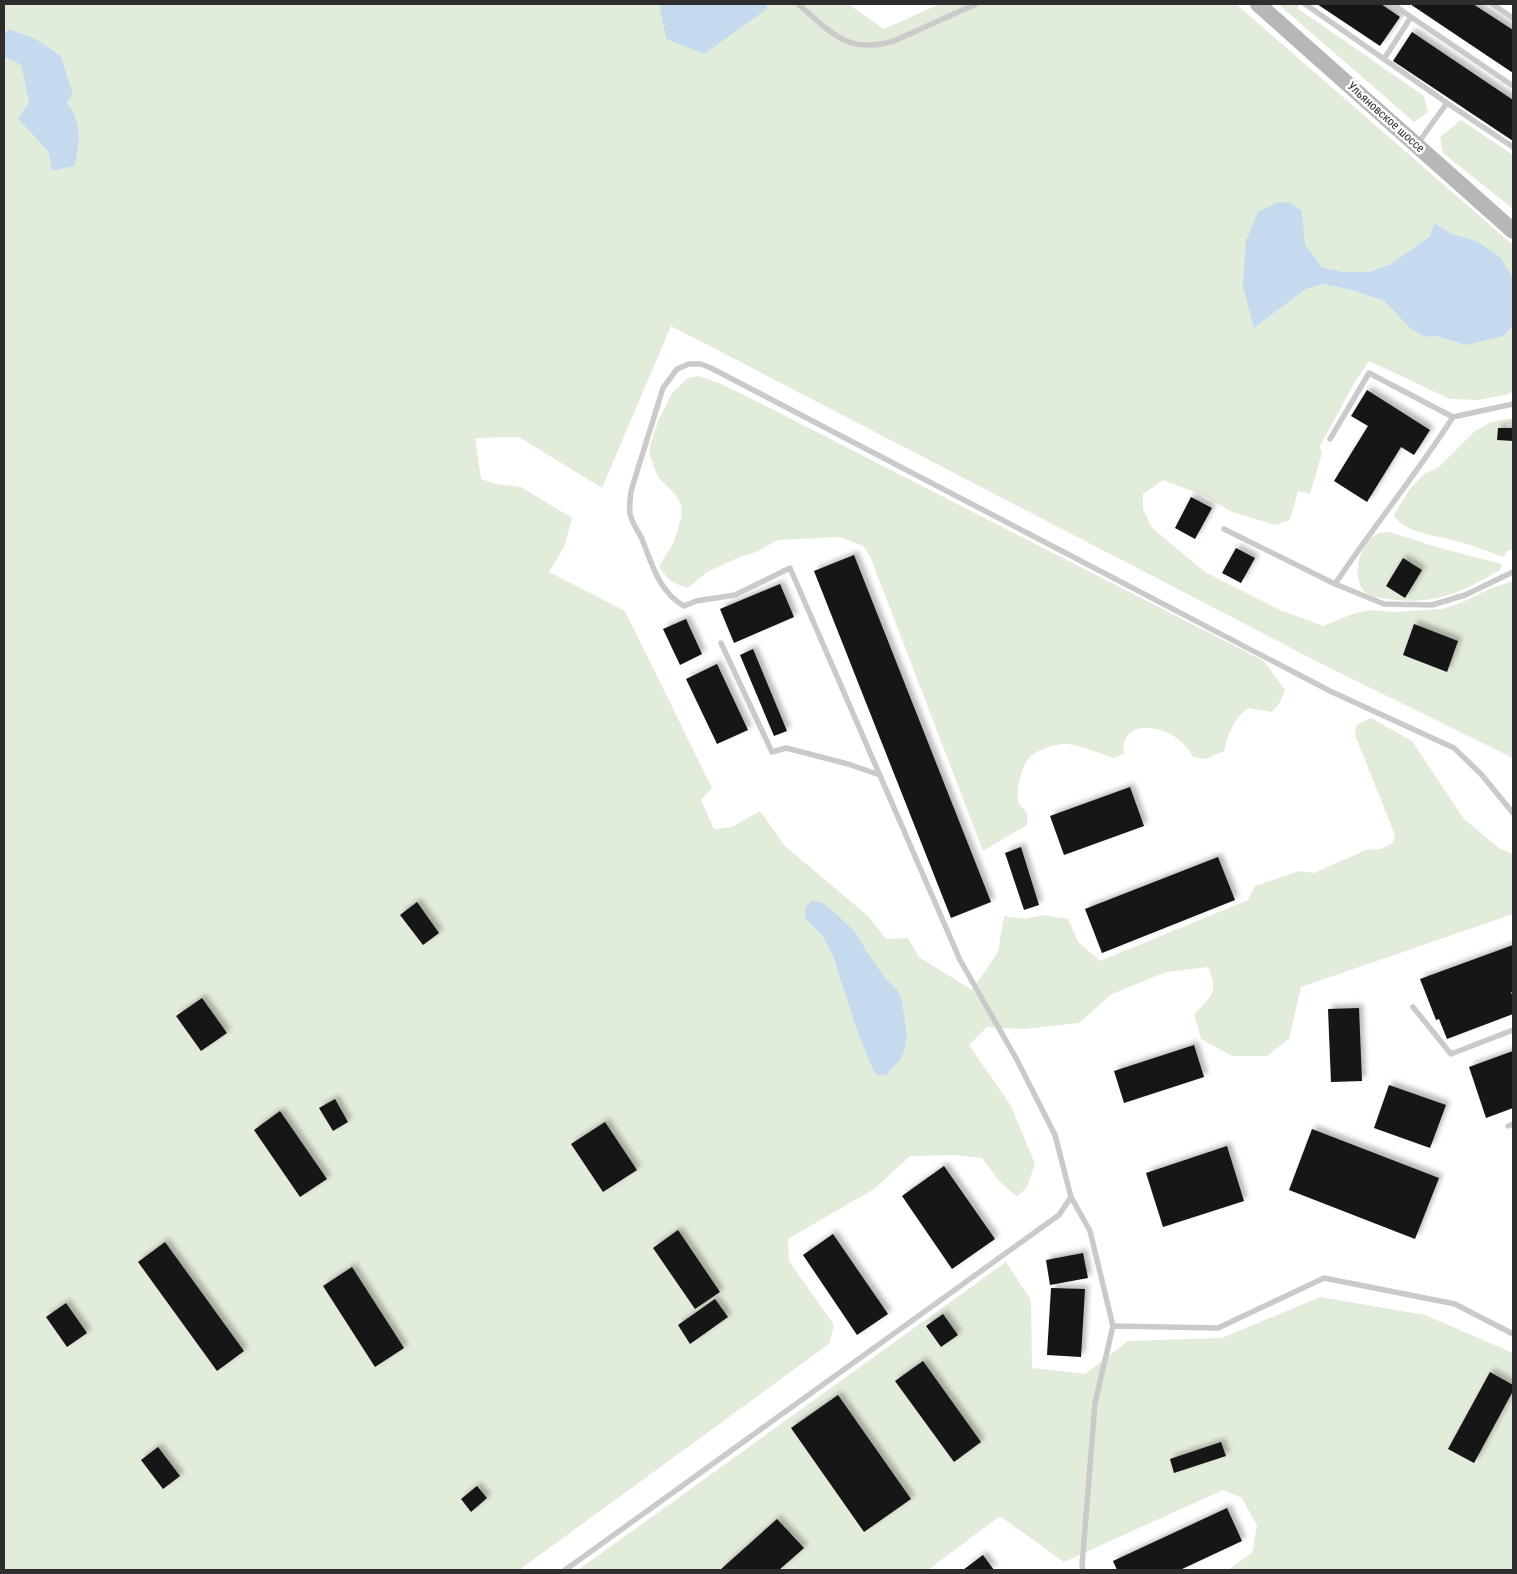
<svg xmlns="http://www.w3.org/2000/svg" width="1517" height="1574" viewBox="0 0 1517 1574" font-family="'Roboto Condensed',sans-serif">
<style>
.green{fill:#e2ecda;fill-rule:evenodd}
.water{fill:#c5daed}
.building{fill:#141414;filter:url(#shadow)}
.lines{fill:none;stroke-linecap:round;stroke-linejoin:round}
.lane{stroke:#cacaca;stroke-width:5.5}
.secondary{stroke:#b7b7b7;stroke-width:16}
.labels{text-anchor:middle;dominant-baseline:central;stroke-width:5;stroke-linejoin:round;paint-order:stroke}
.street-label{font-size:12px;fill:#2d2d2d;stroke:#fff}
</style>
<defs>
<filter id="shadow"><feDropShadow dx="4" dy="-4" stdDeviation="2.5" flood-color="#0004"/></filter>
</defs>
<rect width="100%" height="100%" fill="#fff"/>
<!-- green -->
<path class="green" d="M4 4H659L666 39 768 7 765 4H848L884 29 940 4H1236L1513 245V277L1499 256 1477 241 1452 234 1434 223 1430 236 1391 264 1369 272H1343L1322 267 1304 245 1302 211 1254 328 1306 289 1323 284 1351 290 1384 301 1396 314 1426 337 1435 336 1458 343 1510 331 1513 327V390L1509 394 1478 400 1450 399 1369 361 1356 380 1320 446 1322 453 1310 494 1298 491 1290 520 1275 525 1232 512 1205 496 1163 480 1143 494V509L1152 528 1205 572 1280 610 1323 626 1355 613 1372 610 1392 612 1443 609 1465 601 1489 589 1513 581V758L1318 662 671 326 602 488 519 437 475 438 481 479 496 484 521 487 572 518 564 547 549 572 625 611 712 788 701 800 714 829 732 827 760 811 785 846 868 916 886 939 908 938 919 957 972 990 998 952 1004 916 1025 919 1043 915 1068 919 1078 942 1100 961 1248 900 1255 886 1299 871 1314 873 1366 850 1381 849 1393 843 1395 835 1355 735 1356 725 1371 718 1412 741 1464 819 1499 848 1513 854V914L1301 987 1289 1039 1267 1056H1232L1201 1039 1194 1014C1212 996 1219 992 1208 967L1166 972 1112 994 1079 1023 1025 1029 987 1027 969 1045 1011 1106 1035 1164 1027 1187 1017 1197 999 1181 982 1158 956 1155 910 1156 874 1189 788 1239 789 1261 834 1325 829 1344 519 1570H4V57L21 65 29 102 18 119 48 151 52 171 75 166C80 138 83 127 67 102L73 93 61 56 36 39 9 29 4 33ZM827 906 855 931 869 955 884 976 897 989 902 1000 907 1035 904 1053 899 1061 886 1075 872 1068 856 1028 833 956 823 937 805 918Z
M1278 4H1299L1297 8 1424 96 1428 112 1414 122Z
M1461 120 1513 155V209L1443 153 1440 137Z
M699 376 721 384 754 400 1264 661 1285 690 1280 702 1272 712 1248 708C1233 720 1229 732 1224 751L1206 759 1193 757C1189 750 1185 744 1178 739 1165 728 1131 719 1124 742 1123 746 1124 751 1124 754L1113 758C1101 754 1076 743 1064 744 1054 744 1034 751 1028 759 1021 769 1015 792 1019 804 1021 807 1025 810 1027 813V825L983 851 870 556 863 546 840 537 778 540 756 552 742 556 707 572 688 588C674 584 666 579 659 566L673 544 681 519 682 507 676 495 658 477 649 454 651 442 659 419 672 393 688 378Z
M1513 418V424H1506V428H1498L1497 440 1513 441V549L1507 551 1504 557C1488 552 1473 545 1456 541 1439 536 1403 533 1394 515L1409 490 1424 474 1439 467 1475 431 1491 422Z
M1390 532 1436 547 1502 564 1500 570C1462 592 1434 606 1388 599 1381 598 1371 597 1366 593 1350 579 1359 546 1375 535 1379 532 1385 533 1390 532Z
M1006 1262 1031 1300 1032 1368 1085 1374 1128 1341 1222 1338 1320 1297 1425 1315 1513 1353V1570H1228L1252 1553 1257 1526 1242 1498 1223 1490 1064 1562 1000 1516 928 1570H578Z"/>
<!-- water -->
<path class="water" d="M659 4H765L768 8 704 54 666 39Z
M9 29 36 39 61 56 73 94 67 102C83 127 80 138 75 166L52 171 48 151 18 119 29 102 21 65 4 57V33Z
M1289 202 1302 211 1305 245 1322 267 1343 272H1369L1391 264 1430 236 1434 223 1452 234 1477 241 1499 256 1513 277V327L1503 336 1466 345 1435 336 1426 337 1410 328 1384 301 1351 290 1323 284 1306 289 1254 328 1243 286 1246 241 1258 212 1276 203Z
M811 901 820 902 827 906 855 931 869 955 884 976 897 989 902 1000 907 1035 904 1053 899 1061 886 1075H877L872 1068 856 1028 833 956 823 937 805 918V908Z"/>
<!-- building -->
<path class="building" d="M1317 4H1381L1400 17 1380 46Z
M1410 4H1473L1513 30V73Z
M1412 32 1513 100V141L1393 61Z
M1367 390 1430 430 1414 455 1401 447 1367 502 1334 481 1368 426 1351 416Z
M1498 428H1513V441L1497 440Z
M1191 497 1212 508 1195 539 1175 528Z
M1236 548 1255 558 1241 583 1222 573Z
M854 555 991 902 951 918 814 571Z
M1403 558 1422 570 1405 598 1386 586Z
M780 584 794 617 734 643 720 609Z
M686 619 702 654 680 665 663 629Z
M1414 624 1458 641 1447 672 1403 655Z
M753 649 787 731 774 736 740 655Z
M717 664 748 730 717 744 686 679Z
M1130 787 1144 826 1064 855 1050 816Z
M1021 847 1039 905 1024 910 1005 853Z
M1218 857 1235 900 1102 953 1085 909Z
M417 902 439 933 423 945 400 915Z
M1513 945V992H1511L1513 998V1014L1447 1039 1439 1019 1436 1020 1420 979Z
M202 998 227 1033 201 1051 176 1016Z
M1359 1008 1362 1081 1331 1082 1328 1009Z
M1194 1045 1204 1077 1124 1103 1114 1071Z
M1513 1051V1108L1486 1118 1469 1067Z
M1389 1085 1446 1105 1430 1148 1374 1128Z
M335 1099 348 1122 333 1131 319 1108Z
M280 1111 327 1179 300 1197 254 1130Z
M605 1122 637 1170 603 1192 571 1144Z
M1312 1129 1439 1178 1415 1239 1289 1190Z
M1227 1146 1244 1201 1163 1227 1146 1173Z
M944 1166 995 1239 952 1269 902 1196Z
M678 1230 720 1292 695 1309 653 1248Z
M833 1234 888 1314 857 1335 803 1255Z
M165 1242 244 1351 217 1371 138 1262Z
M1083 1253 1088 1278 1050 1285 1046 1260Z
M352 1267 404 1348 375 1367 323 1286Z
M1051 1288 1085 1289 1081 1357 1047 1355Z
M715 1299 728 1317 690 1344 678 1325Z
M66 1303 87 1333 67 1347 46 1317Z
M943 1314 958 1335 941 1347 926 1326Z
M923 1361 981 1442 954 1462 895 1381Z
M1490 1372 1513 1385V1391L1474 1463 1448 1449Z
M838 1395 911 1499 864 1532 791 1428Z
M1221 1442 1226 1456 1174 1473 1170 1459Z
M158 1447 180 1476 163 1489 141 1460Z
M477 1486 487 1498 471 1512 461 1499Z
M1227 1508 1242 1541 1180 1570H1117L1113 1561Z
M777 1519 804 1548 779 1570H720Z
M983 1555 994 1570H963Z"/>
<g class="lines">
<!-- lane -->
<path class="lane" d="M798 4C831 32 847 55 894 41L976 4
M1305 4 1447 103
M1492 4 1513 18
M1411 17 1513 86
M1384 59 1411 17 1392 4
M1418 143 1447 103 1513 147
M1453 417C1416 475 1373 527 1335 584L1384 604 1432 605 1465 595 1513 572
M1330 439 1369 373 1453 417 1513 404
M1224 529 1335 584
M721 643 772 752 786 748 848 764 880 775
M1413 1007 1451 1054 1513 1030
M1508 1126 1513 1124
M1071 1197 1090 1231 1113 1326 1218 1328 1324 1278 1455 1304 1513 1334
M565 1570 1059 1215 1071 1197 1055 1135 1017 1060 960 960 790 568 735 595 696 601 684 606C659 592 652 564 642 539 638 531 632 523 630 514 629 506 630 499 631 491L663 388 677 369 689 364H701L711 368 1330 691 1454 748 1481 774 1513 813
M1083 1570 1082 1566 1095 1403 1113 1326"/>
<!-- secondary -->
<path class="secondary" d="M1258 4 1513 231"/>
</g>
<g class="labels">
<!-- street labels -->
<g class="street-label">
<text transform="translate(1386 117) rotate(42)">Ульяновское шоссе</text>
</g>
</g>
<!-- border -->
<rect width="1517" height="1574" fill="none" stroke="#2d2d2d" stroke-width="10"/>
</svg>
